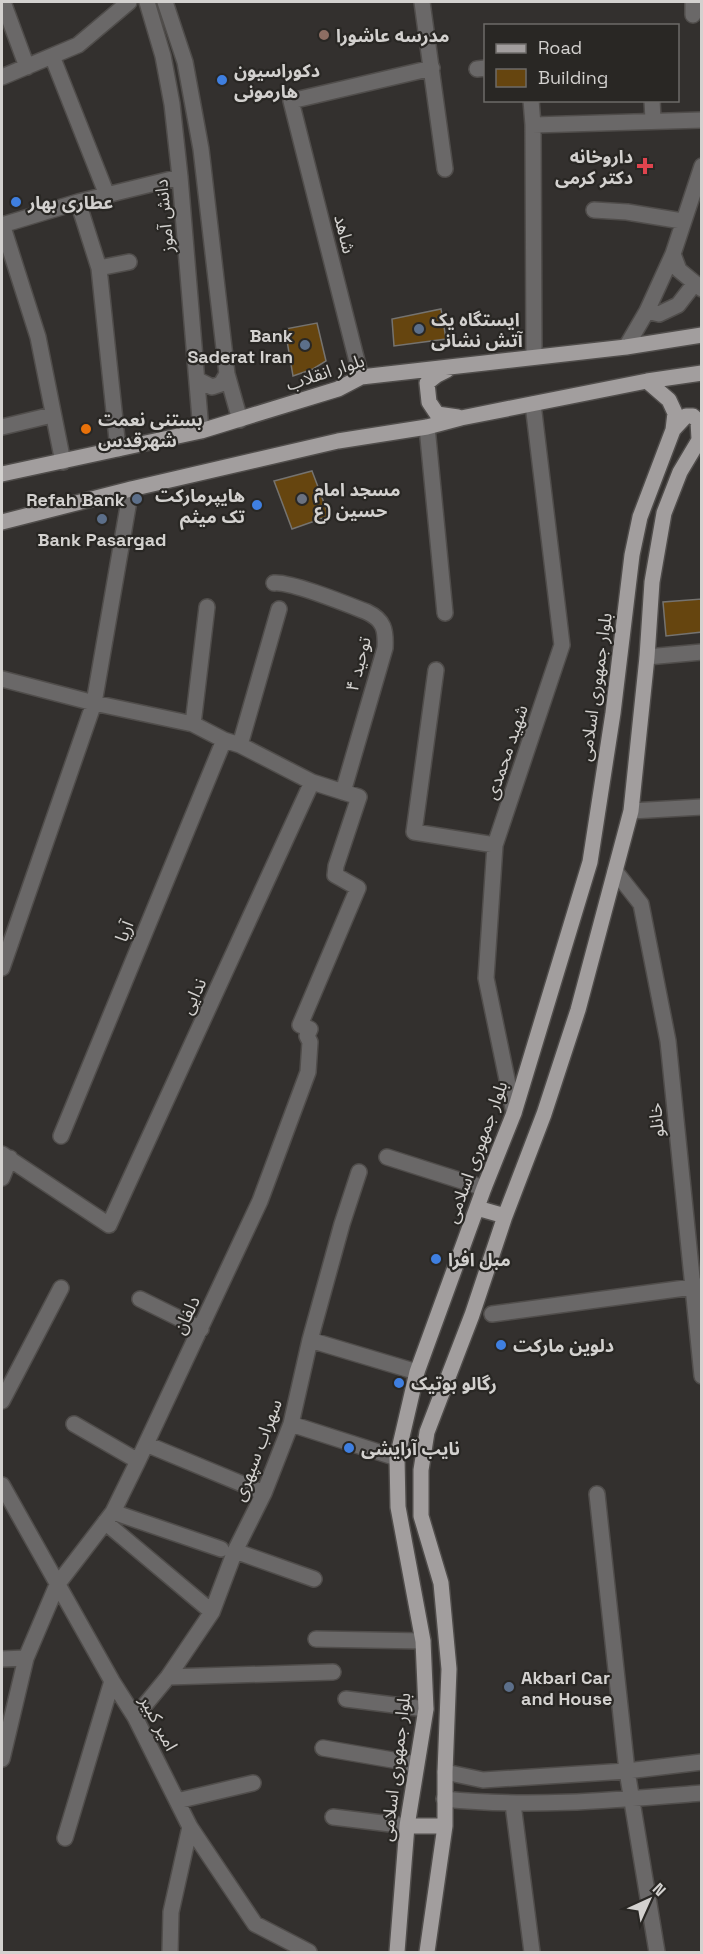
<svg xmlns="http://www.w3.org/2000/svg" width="703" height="1954" viewBox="0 0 703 1954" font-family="'Space Grotesk','Noto Sans Arabic',sans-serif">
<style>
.building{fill:#66450f;stroke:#757370;stroke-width:1.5}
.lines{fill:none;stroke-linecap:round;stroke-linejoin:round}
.minor-casing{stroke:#504d4b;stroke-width:18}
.major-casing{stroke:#504d4b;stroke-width:18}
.minor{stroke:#6a6868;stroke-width:15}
.major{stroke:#a29e9e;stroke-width:15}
.education-dot{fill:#8d6e63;stroke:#292724;stroke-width:2}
.shop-dot{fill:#3f7fe0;stroke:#292724;stroke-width:2}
.health-dot{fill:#e0444e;stroke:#292724;stroke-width:2}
.service-dot{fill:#5c6f8a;stroke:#292724;stroke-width:2}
.food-dot{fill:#e8710a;stroke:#292724;stroke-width:2}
.worship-dot{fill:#6b7280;stroke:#292724;stroke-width:2}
.labels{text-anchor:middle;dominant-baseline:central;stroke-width:4.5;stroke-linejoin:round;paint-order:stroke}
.poi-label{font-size:18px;font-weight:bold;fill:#d3d1cf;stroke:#292724;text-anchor:start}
.street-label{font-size:18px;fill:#d3d1cf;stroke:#292724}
</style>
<rect width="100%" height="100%" fill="#33302e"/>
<!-- building -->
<path class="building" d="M441 309 446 339 394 346 392 319Z
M317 323 326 361 313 369 293 376 285 329Z
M312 471 329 516 292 529 274 481Z
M702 599V632L666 636 663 602Z"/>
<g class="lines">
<defs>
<path id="minor" d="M3 2 27 67
M147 2 163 56 172 104 180 177 201 431
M165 2 185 62 201 149 227 374 240 420
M422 2 445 169
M693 2V15
M52 56 107 195
M477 69 486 68
M2 77 78 45 129 2
M531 100 533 125 534 357
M652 100 653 120
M533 125 702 120
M78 202 99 268 118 449
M594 210 627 212 682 221
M2 224 38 337 63 462
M2 225 78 202 180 177
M673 254 679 270 702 289
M99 268 129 262
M647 311 659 314 678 305 695 283
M626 347 647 311 673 254 702 166
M361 377 291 101 432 68
M198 380 212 387 221 384 227 374
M2 427 52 415
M427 427 445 613
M274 583C290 581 349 605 367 612 384 620 386 630 385 648L343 792
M647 657 702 652
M436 670 414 832 495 845
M2 679 94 703 193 724 224 740 240 745 312 782 359 797 336 866 335 875 358 888 300 1025 310 1029 307 1036 310 1042 308 1072 260 1201 138 1461 113 1512 57 1585 26 1658 2 1759
M193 724 207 607
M240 745 279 609
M631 811 702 807
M615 871 641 904 668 1041 702 1376
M2 968 94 703 131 489
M514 1113 486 978 495 845 562 645 533 404
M61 1136 224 740
M2 1154 109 1225 312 782
M387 1157 484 1188
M2 1178 10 1158
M140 1299 201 1329
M492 1314 700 1286
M310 1340 417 1372
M2 1401 61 1288
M74 1424 138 1461
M291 1424 397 1458
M146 1444 264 1493
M2 1485 112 1681 135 1717 190 1827 255 1924 309 1952
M597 1494 627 1771 657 1952
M113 1512 221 1549
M105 1522 212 1612
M235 1551 314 1579
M316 1639 423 1641
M2 1659 26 1658
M168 1677 333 1672
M346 1699 426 1709
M135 1717 168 1677 212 1612 235 1551 264 1493 291 1424 310 1340 342 1224 359 1172
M323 1748 416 1764
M445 1772 483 1780 627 1771 702 1762
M444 1799C530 1808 616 1800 702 1793
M177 1801 253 1783
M513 1804 532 1952
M333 1817 407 1826
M65 1838 112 1681
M170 1952 171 1912 190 1827"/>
<path id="major" d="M447 370 437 375 427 383 429 402 437 414 458 417
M673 430 686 416H693L698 421 699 439
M2 474 201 431 338 389 361 377 626 347 702 335
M2 522 131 489 338 441 427 427 461 418 647 381 702 373
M477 1208 505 1216
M407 1826H445
M397 1952 407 1826 426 1709 423 1641 398 1507 397 1458 417 1372 484 1188 514 1113 590 862 613 713 632 555 640 517 673 430 675 413 669 400 647 381
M427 1952 445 1826V1772L449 1669 441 1583 421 1516V1470L427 1432 472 1315 505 1216 544 1114 578 1010 631 811 647 657 652 582 664 513 680 472 702 435"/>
</defs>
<!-- minor casing -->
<use href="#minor" class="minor-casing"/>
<!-- major casing -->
<use href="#major" class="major-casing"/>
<!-- minor -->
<use href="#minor" class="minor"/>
<!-- major -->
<use href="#major" class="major"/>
</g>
<!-- markers -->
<circle class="education-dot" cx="324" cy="35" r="6"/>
<g class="shop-dot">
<circle cx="222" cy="80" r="6"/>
<circle cx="16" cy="202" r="6"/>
<circle cx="257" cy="505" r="6"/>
<circle cx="436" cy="1259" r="6"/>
<circle cx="501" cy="1345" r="6"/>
<circle cx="399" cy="1383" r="6"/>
<circle cx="349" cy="1448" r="6"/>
</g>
<path class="health-dot" d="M642 157h6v6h6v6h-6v6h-6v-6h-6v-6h6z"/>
<g class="service-dot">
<circle cx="419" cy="329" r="6"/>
<circle cx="305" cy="345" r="6"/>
<circle cx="137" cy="499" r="6"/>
<circle cx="102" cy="519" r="6"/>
<circle cx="509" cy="1687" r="6"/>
</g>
<circle class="food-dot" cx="86" cy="429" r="6"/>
<circle class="worship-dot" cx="302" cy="499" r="6"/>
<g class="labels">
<!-- poi labels -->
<g class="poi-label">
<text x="336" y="35">مدرسه عاشورا</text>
<text x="234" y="70">دکوراسیون<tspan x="234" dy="21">هارمونی</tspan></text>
<text x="633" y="156" text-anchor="end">داروخانه<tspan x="633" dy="21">دکتر کرمی</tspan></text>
<text x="28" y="202">عطاری بهار</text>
<text x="431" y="319">ایستگاه یک<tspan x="431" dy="21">آتش نشانی</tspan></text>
<text x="293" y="335" text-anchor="end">Bank<tspan x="293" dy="21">Saderat Iran</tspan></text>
<text x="98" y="419">بستنی نعمت<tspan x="98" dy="21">شهرقدس</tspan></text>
<text x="314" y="489">مسجد امام<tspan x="314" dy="21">حسین (ع</tspan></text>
<text x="245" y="495" text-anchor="end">هایپرمارکت<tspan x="245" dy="21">تک میثم</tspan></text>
<text x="125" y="499" text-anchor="end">Refah Bank</text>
<text x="102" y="539" text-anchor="middle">Bank Pasargad</text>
<text x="448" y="1259">مبل افرا</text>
<text x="513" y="1345">دلوین مارکت</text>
<text x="411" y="1383">رگالو بوتیک</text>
<text x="361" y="1448">نایب آرایشی</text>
<text x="521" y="1677">Akbari Car<tspan x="521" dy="21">and House</tspan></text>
</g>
<!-- street labels -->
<g class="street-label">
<text transform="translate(164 216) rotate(-95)">دانش آموز</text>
<text transform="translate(345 234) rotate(76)">شاهد</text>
<text transform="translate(325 372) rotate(-18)">بلوار انقلاب</text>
<text transform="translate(358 664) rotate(-76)">توحید ۴</text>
<text transform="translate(595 687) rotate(-82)">بلوار جمهوری اسلامی</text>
<text transform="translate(506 752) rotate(-71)">شهید محمدی</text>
<text transform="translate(124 931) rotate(-68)">آریا</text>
<text transform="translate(193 996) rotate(-65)">ندایی</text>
<text transform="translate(656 1120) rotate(-95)">خانلو</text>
<text transform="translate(476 1152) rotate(-70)">بلوار جمهوری اسلامی</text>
<text transform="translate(186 1315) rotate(-65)">دلفان</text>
<text transform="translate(257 1450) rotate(-69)">سهراب سپهری</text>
<text transform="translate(159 1723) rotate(62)">امیر کبیر</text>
<text transform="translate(395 1767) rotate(-83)">بلوار جمهوری اسلامی</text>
</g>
</g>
<!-- border -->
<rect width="703" height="1954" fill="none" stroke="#d3d1cf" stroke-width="6"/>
<!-- legend -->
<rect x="484" y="24" width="195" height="78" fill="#292724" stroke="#6d6b68" stroke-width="1.5"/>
<rect x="496" y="44" width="30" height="9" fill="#a29e9e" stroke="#6d6b68" stroke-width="1.5"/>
<text x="538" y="54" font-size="18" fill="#d3d1cf">Road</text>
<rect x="496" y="69" width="30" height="18" fill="#66450f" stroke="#6d6b68" stroke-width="1.5"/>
<text x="538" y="84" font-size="18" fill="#d3d1cf">Building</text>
<!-- north arrow -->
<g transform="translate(649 1900) rotate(45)" stroke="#292724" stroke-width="4.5" paint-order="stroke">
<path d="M0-4.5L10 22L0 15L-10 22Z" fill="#d3d1cf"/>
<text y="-9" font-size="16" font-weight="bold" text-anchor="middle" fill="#d3d1cf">N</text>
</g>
</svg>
